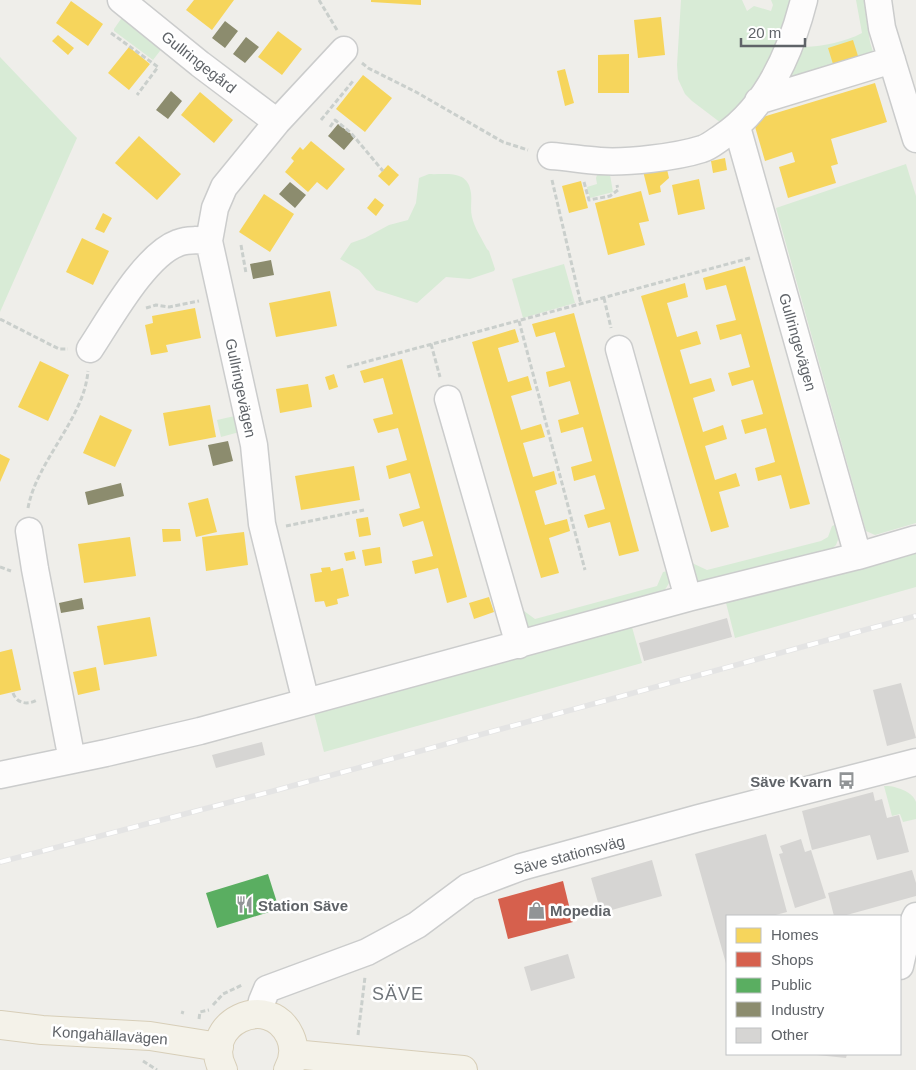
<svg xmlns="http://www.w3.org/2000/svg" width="916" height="1070" viewBox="0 0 916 1070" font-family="Arial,sans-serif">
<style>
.green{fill:#d8ebd6}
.homes{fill:#f6d55c}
.shops{fill:#d6604d}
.public{fill:#5aae61}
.industry{fill:#8c8c6e}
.building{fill:#d6d5d3}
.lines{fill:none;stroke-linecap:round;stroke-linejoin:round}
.minor-casing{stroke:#cbcccc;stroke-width:29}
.major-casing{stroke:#d7ceb8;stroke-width:30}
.path{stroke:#cacfcc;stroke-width:3;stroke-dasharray:5 2.5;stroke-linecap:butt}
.minor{stroke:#fdfcfc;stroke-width:26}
.major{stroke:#f4f2e9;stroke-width:28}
.rail-casing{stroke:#e4e4e4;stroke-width:5.5}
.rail{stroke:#fff;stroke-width:4;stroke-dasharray:11;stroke-linecap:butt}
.labels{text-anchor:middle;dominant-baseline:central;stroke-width:5;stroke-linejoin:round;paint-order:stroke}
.street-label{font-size:15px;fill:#5f6368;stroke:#fff}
.poi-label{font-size:15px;font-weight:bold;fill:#5f6368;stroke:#fff;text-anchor:start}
.quarter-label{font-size:18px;letter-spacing:1px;fill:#70757a;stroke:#fff}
</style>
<rect width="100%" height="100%" fill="#efeeea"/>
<!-- green -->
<path class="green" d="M681 0H742L747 11 754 6 771 11 773 5 771 0H799L757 93 721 123 692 101 685 94 678 79 677 65Z
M856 0H864L870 42 874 55 777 81 812 19 805 47C824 46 845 42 862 33Z
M123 16 163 47 153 60 114 31V29Z
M0 57 77 138 0 312Z
M906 164 916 196V523L875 535 866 531 776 208Z
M609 169 613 192 590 198 587 187 597 184 596 178 598 172Z
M429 174C446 175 468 169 471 193 472 201 470 209 472 217 474 227 482 239 487 249L489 251 495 269 494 271 470 279 446 277 417 303 376 290 359 270 340 259 351 243 365 238 389 225 408 220 416 203 419 178Z
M564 264 575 303 523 318 512 279Z
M239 415 243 431 221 437 217 420Z
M837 524 841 532 836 545 833 548 710 581 701 583 687 574 686 565 692 563 707 570 821 541 828 537 832 526Z
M916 549V587L735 638 726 603Z
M668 571 671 580 663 593 528 631 514 611H524L535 619 657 586 663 572Z
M632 627 642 663 324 752 314 713Z
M884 786C893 785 913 791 916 802 916 806 916 814 916 819L903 822 900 814 892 816Z"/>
<!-- homes -->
<path class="homes" d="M194 0H234L212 30 186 10Z
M371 0H421V5L371 2Z
M71 1 103 24 88 46 56 23Z
M661 17 665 55 638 58 634 20Z
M278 31 302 49 282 75 258 57Z
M58 35 74 48 68 55 52 41Z
M853 40 858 56 833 64 828 48Z
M129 47 150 64 129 90 108 73Z
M629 54V93H598V55Z
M565 69 574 103 565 106 557 71Z
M363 75 392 98 365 132 336 109Z
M875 83 887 122 831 139 838 164 831 166 836 183 788 198 779 167 795 162 792 152 765 161 753 120Z
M200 92 233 120 214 143 181 115Z
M139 136 181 174 157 200 115 163Z
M311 141 345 169 327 190 317 182 308 192 285 172 294 161 291 158 300 147 303 150Z
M725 158 727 170 713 173 711 161Z
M388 165 399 175 389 186 378 176Z
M666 165 669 178 660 186 661 192 649 195 643 171Z
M699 179 705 209 678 215 672 185Z
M581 181 588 208 569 213 562 186Z
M641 191 649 221 639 223 645 245 608 255 595 203Z
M264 194 294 214 270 252 239 232Z
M375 198 384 205 376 216 367 208Z
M103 213 112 218 104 233 95 229Z
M82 238 109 251 93 285 66 272Z
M745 266 810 504 790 509 781 475 758 481 755 468 775 462 766 428 745 434 741 420 763 414 753 380 732 386 728 373 750 367 741 334 720 340 716 325 736 320 726 285 706 290 703 278Z
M685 283 688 297 667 303 677 337 697 331 701 344 680 350 690 384 711 378 715 391 693 398 703 432 723 425 727 439 705 446 715 480 736 473 740 486 719 492 729 527 711 532 641 296Z
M330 291 337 326 276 337 269 303Z
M195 308 201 338 166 345 168 352 151 355 145 325 153 323 152 316Z
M574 313 639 551 619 556 610 522 588 528 584 515 605 509 595 475 574 481 571 467 592 461 583 427 561 433 558 420 579 414 570 381 549 387 546 372 565 367 555 332 536 337 532 324Z
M515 329 519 342 498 348 508 382 528 376 532 390 511 396 521 430 541 424 545 437 523 443 533 477 554 471 557 484 535 491 545 525 567 519 570 531 549 538 559 573 541 578 472 342Z
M402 359 467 597 447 603 438 568 415 574 412 561 433 556 423 521 403 527 399 514 420 508 410 473 389 479 386 466 407 460 398 428 378 433 373 419 393 414 383 378 364 383 360 371Z
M40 361 69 375 48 421 18 407Z
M334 374 338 387 329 390 325 377Z
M308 384 312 407 280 413 276 389Z
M210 405 216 437 169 446 163 413Z
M100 415 132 430 115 467 83 453Z
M0 454 10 459 0 482Z
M354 466 360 500 301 510 295 476Z
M208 498 217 532 196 537 188 503Z
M368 517 371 535 359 537 356 519Z
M162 529H180L181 541 163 542Z
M244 532 248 565 206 571 202 537Z
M130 537 136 576 84 583 78 544Z
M380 547 382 563 365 566 362 550Z
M354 551 356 559 346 561 344 553Z
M330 567 331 571 343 568 349 596 337 599 338 604 326 607 324 601 315 602 310 574 322 572 321 568Z
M489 597 494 612 474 619 469 603Z
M150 617 157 656 104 665 97 626Z
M12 649 21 690 0 695V652Z
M96 667 100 690 78 695 73 672Z"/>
<!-- shops -->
<path class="shops" d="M563 881 573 922 508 939 498 899Z"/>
<!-- public -->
<path class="public" d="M268 874 279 909 217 928 206 893Z"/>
<!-- industry -->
<path class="industry" d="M225 21 238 31 225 48 212 38Z
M246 37 259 47 245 63 233 54Z
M171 91 182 101 168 119 156 110Z
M338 124 355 137 344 150 328 136Z
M290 182 306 195 295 208 279 194Z
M271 260 274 275 253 279 250 264Z
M228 441 233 461 213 466 208 445Z
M121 483 124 496 88 505 85 492Z
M82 598 84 609 61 613 59 603Z"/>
<!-- building -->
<path class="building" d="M727 618 732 637 644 661 639 643Z
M901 683 916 738 887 746 873 690Z
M262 742 265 755 216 768 212 755Z
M873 792 875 801 882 799 887 818 899 815 909 852 877 860 870 835 812 850 802 811Z
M766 834 787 912 772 916H727V967L695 854Z
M801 839 805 852 811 850 826 898 795 908 779 854 783 853 780 846Z
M652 860 662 896 601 913 591 878Z
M912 870 916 883V896L843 916H834L828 893Z
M568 954 575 978 531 991 524 967Z
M817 1054H847L846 1058 817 1055Z"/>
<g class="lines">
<defs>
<path id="minor" d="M121 0 200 64 277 122
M878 0 882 28 916 139
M758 101 892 60
M737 127 858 556
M551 156C567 157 584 160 600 161 627 163 677 157 702 149 709 147 716 141 722 137 767 107 791 51 804 0
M90 349C110 319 145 255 178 243 188 239 199 240 209 241
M619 349 688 598
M448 399 519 645
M29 531 35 569 72 760
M306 702 262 524 254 445 209 241 215 208 224 187 277 122 344 50
M0 775 106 753 200 731 688 598 858 556 916 539
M900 966 907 935 916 916
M259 1014 262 1001 267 989 367 952 417 925 468 887 521 867 699 818 916 762"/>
<path id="major" d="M0 1025 42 1030 150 1036 219 1047
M293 1054 463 1070
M223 1070C199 1024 269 990 290 1036 295 1047 294 1059 288 1070"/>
</defs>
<!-- minor casing -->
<use href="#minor" class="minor-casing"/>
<!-- major casing -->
<use href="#major" class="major-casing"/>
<!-- path -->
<path class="path" d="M319 0 337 30
M111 33 158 67 137 95
M362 63 368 68 416 92 503 142 528 150
M321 120 353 81
M330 127 335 120 351 133 383 171
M552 180 581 304
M584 182 589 200 610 196 618 190 617 185
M241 245 246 273
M604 298 611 328
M146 308 156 305 169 307 199 301
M0 319 59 349H68
M519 321 585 570
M431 344 440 377
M347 367 750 258
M28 508C37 460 84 419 88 371
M286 526 364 510
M0 567 11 571
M13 693C17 704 28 705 37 700
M213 1005 223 994 242 985
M182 1014 183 1011
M199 1019 200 1012 209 1010
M358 1035 365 977
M143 1061 157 1070"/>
<!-- minor -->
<use href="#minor" class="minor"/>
<!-- major -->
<use href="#major" class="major"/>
<defs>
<path id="rail" d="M0 862 277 790 916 616"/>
</defs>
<!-- rail casing -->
<use href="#rail" class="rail-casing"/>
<!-- rail -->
<use href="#rail" class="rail"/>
</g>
<!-- icons -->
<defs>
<symbol id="bus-bare" viewBox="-9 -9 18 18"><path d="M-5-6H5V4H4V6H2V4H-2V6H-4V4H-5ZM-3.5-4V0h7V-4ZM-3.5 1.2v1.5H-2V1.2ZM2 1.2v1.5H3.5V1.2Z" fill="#919496" stroke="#fff" stroke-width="2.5" paint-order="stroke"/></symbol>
<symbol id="restaurant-bare" viewBox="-9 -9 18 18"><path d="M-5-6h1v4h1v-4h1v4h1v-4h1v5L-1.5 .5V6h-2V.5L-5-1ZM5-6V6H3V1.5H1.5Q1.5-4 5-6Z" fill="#919496" stroke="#fff" stroke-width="2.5" paint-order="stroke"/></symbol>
<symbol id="shop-bare" viewBox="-9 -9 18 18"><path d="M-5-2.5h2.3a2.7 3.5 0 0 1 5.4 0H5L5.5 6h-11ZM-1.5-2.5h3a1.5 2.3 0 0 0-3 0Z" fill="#919496" stroke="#fff" stroke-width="2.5" paint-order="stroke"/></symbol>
</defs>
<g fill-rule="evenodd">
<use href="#bus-bare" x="834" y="768" width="25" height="25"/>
<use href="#restaurant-bare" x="232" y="892" width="25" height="25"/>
<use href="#shop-bare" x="524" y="898" width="25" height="25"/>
</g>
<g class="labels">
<!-- street labels -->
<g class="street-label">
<text transform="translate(199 62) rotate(38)">Gullringegård</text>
<text transform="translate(798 342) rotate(74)">Gullringevägen</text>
<text transform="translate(241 388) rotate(78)">Gullringevägen</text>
<text transform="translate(569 855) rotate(-15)">Säve stationsväg</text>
<text transform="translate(110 1035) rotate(4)">Kongahällavägen</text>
</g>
<!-- poi labels -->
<g class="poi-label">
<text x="832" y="781" text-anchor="end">Säve Kvarn</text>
<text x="258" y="905">Station Säve</text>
<text x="550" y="910">Mopedia</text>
</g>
<!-- quarter labels -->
<g class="quarter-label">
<text x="398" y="994">SÄVE</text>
</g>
</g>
<!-- legend -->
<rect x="726" y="915" width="175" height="140" fill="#ffffff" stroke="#bfc1c3"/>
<rect x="736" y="928" width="25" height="15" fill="#f6d55c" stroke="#bfc1c3"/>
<text x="771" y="940" font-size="15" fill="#5f6368">Homes</text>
<rect x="736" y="952" width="25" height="15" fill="#d6604d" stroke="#bfc1c3"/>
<text x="771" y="965" font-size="15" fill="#5f6368">Shops</text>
<rect x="736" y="978" width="25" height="15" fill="#5aae61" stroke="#bfc1c3"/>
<text x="771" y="990" font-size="15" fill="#5f6368">Public</text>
<rect x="736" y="1002" width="25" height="15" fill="#8c8c6e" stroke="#bfc1c3"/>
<text x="771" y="1015" font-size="15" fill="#5f6368">Industry</text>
<rect x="736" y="1028" width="25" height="15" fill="#d6d5d3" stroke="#bfc1c3"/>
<text x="771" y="1040" font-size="15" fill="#5f6368">Other</text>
<!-- scale -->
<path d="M741 38v8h64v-8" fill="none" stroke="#5f6368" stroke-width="2.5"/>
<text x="748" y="38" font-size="15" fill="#5f6368" stroke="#ffffff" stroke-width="4" paint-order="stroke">20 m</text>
</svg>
